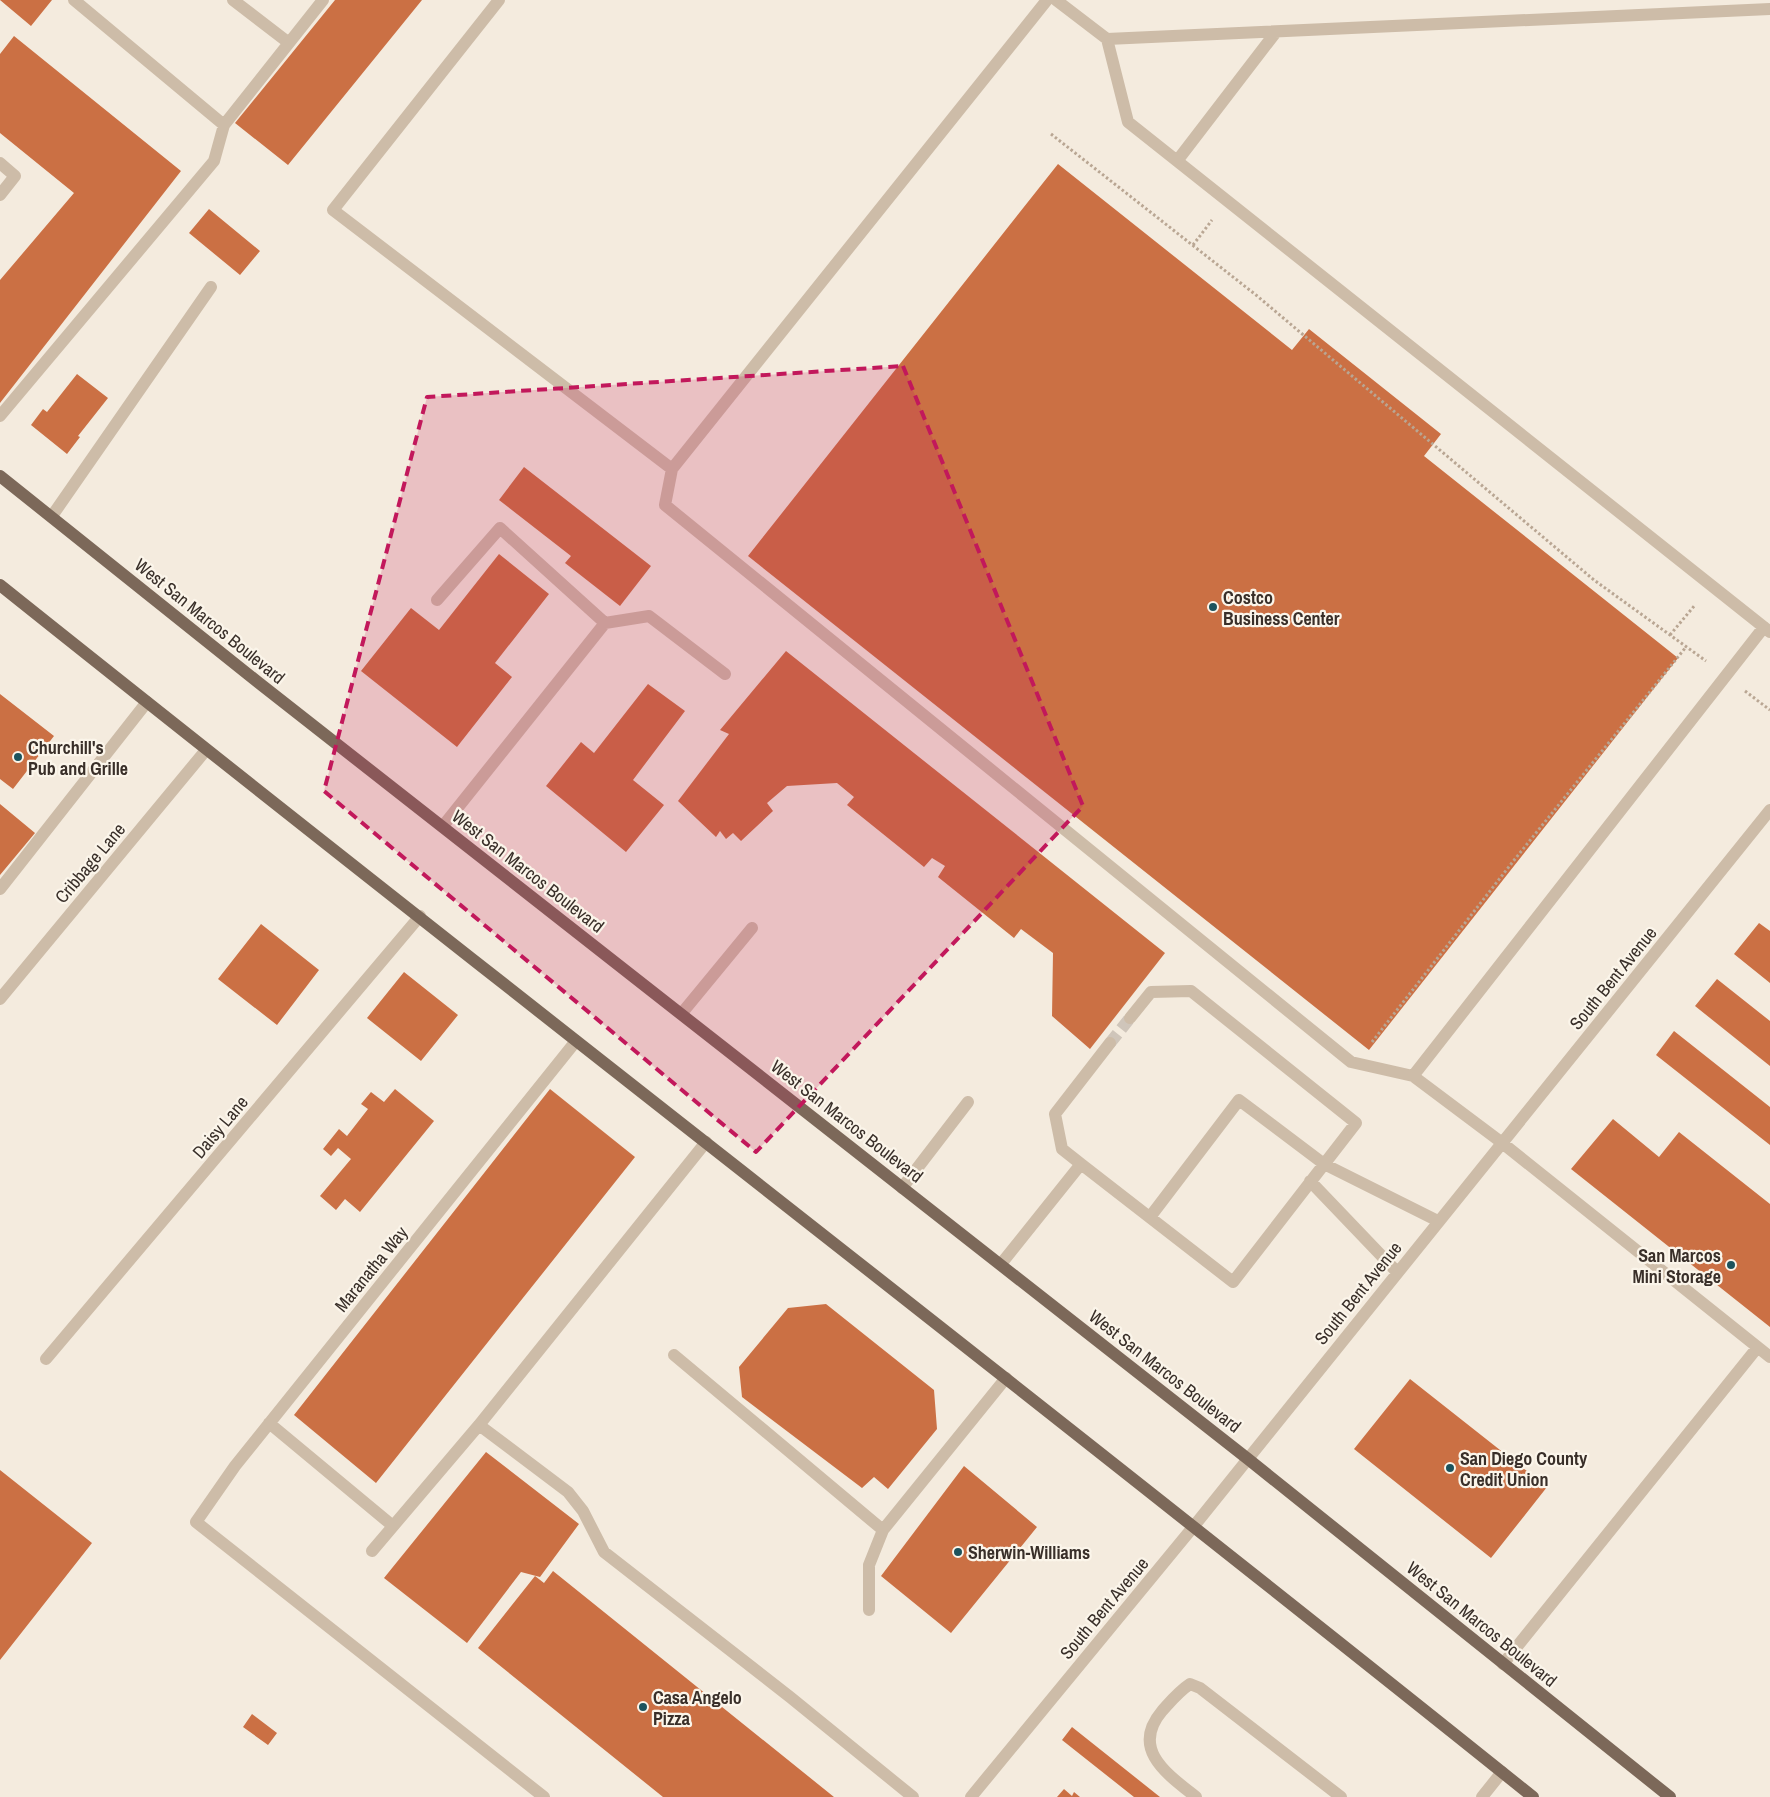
<svg xmlns="http://www.w3.org/2000/svg" width="1770" height="1797" viewBox="0 0 1770 1797" font-family="'Archivo Narrow',sans-serif">
<style>
.building{fill:#cb7044}
.lines{fill:none;stroke-linecap:round;stroke-linejoin:round}
.minor-tunnel{stroke:#cfc5ba;stroke-width:12;stroke-dasharray:12 6;stroke-linecap:butt}
.path{stroke:#b9a693;stroke-width:3;stroke-dasharray:2.5 2.5;stroke-linecap:butt}
.minor{stroke:#cdbca8;stroke-width:12}
.major{stroke:#7c6859;stroke-width:12}
.marked{fill:#c2185b;fill-opacity:0.2;stroke:#c2185b;stroke-width:4;stroke-dasharray:10 6;stroke-linejoin:round}
.poi-dot{fill:#1c535d;stroke:#fbf5ea;stroke-width:2}
.labels{text-anchor:middle;dominant-baseline:central;stroke-width:4.5;stroke-linejoin:round;paint-order:stroke}
.poi-label{font-size:18px;font-weight:bold;fill:#392f29;stroke:#fbf5ea;text-anchor:start}
.street-label{font-size:18px;fill:#392f29;stroke:#fbf5ea}
</style>
<rect width="100%" height="100%" fill="#f4ebde"/>
<!-- building -->
<path class="building" d="M0 0H52L31 26Z
M335 0H422L288 165 235 123Z
M14 36 181 171 0 403V280L74 193 0 133V54Z
M1058 164 1292 350 1309 329 1441 434 1424 456 1678 658 1369 1050 748 556Z
M209 209 260 251 240 275 189 233Z
M77 374 108 398 78 436 80 437 67 454 31 425 43 409 47 412Z
M524 467 651 566 620 606 565 563 571 556 499 500Z
M499 554 549 594 495 663 512 677 457 747 361 671 411 608 439 630Z
M786 651 1165 953 1090 1049 1052 1016 1053 953 1021 929 1014 938 938 877 945 866 932 858 924 867 847 805 854 797 837 783 787 786 767 803 773 811 741 841 733 833 726 839 720 831 716 837 678 801 729 734 720 730Z
M648 684 685 711 633 780 664 805 626 852 546 786 581 742 594 753Z
M0 694 54 736 13 789 0 779Z
M0 804 35 833 0 875Z
M1759 923 1770 931V983L1734 954Z
M261 924 319 970 277 1025 218 979Z
M404 972 458 1015 421 1061 367 1018Z
M1717 979 1770 1021V1066L1695 1006Z
M1674 1031 1770 1107V1145L1656 1055Z
M395 1089 434 1121 360 1212 345 1199 336 1210 320 1196 351 1159 338 1148 331 1156 323 1149 339 1129 347 1136 368 1109 361 1104 371 1092 384 1102Z
M550 1089 635 1157 376 1483 294 1415Z
M1613 1119 1659 1157 1679 1132 1770 1204V1327L1571 1169Z
M826 1304 934 1390 937 1429 888 1489 874 1477 862 1488 742 1397 739 1367 788 1308Z
M1410 1379 1547 1487 1491 1558 1354 1449Z
M486 1452 579 1524 540 1577 521 1572 467 1643 384 1578Z
M964 1466 1037 1527 951 1633 881 1576Z
M0 1470 92 1543 0 1660Z
M553 1571 834 1797H663L478 1648 535 1576 544 1583Z
M252 1714 277 1733 268 1745 243 1727Z
M1072 1727 1160 1797H1134L1062 1740Z
M1064 1789 1072 1796 1074 1792 1080 1797H1057Z"/>
<g class="lines">
<!-- minor-tunnel -->
<path class="minor-tunnel" d="M1110 1043 1130 1018"/>
<!-- path -->
<path class="path" d="M1051 134 1256 295 1594 580 1706 661
M1193 245 1212 220
M1670 635 1695 605
M1745 691 1770 710
M1372 1042 1515 859 1686 647"/>
<!-- minor -->
<path class="minor" d="M74 0 224 125 323 0
M233 0 289 43
M499 0 333 210 672 469 1047 0
M1056 0 1107 39 1770 9
M1107 39 1128 122 1770 632
M1177 161 1276 32
M0 163 15 176 0 195
M0 416 214 161 224 125
M672 469 665 505 1351 1062 1413 1076
M52 516 211 287
M437 600 500 528 605 623 443 826
M605 623 649 616 725 674
M1764 627 1413 1076 1501 1142 1770 1357
M0 889 147 702
M0 999 206 750
M682 1013 752 928
M1081 1164 1062 1149 1055 1114 1110 1043
M1310 1181 1397 1272
M902 1188 968 1102
M1150 1217 1239 1100 1324 1164 1438 1221
M1001 1264 1081 1164 1233 1282 1356 1123 1191 991 1151 992 1130 1018
M674 1355 883 1530
M46 1359 420 916
M269 1423 393 1526
M479 1425 568 1492 583 1511 604 1552 790 1697 913 1797
M372 1551 479 1425 706 1142
M869 1610V1565L883 1530 1006 1378
M1503 1664 1757 1348
M544 1797 196 1522 235 1466 576 1041
M971 1797 1194 1526 1770 810
M1196 1797C1167 1774 1130 1749 1162 1711 1171 1701 1178 1692 1190 1684L1200 1688 1341 1797
M1482 1797 1502 1772"/>
<!-- major -->
<path class="major" d="M0 476 259 683 1248 1459 1670 1797
M0 585C509 992 1025 1389 1533 1797"/>
</g>
<!-- marked area -->
<path class="marked" d="M903 366 1083 806 756 1152 324 791 427 397Z"/>
<!-- markers -->
<g class="poi-dot">
<circle cx="1213" cy="607" r="5"/>
<circle cx="18" cy="757" r="5"/>
<circle cx="1731" cy="1265" r="5"/>
<circle cx="1450" cy="1468" r="5"/>
<circle cx="958" cy="1552" r="5"/>
<circle cx="643" cy="1707" r="5"/>
</g>
<g class="labels">
<!-- poi labels -->
<g class="poi-label">
<text x="1223" y="597">Costco<tspan x="1223" dy="21">Business Center</tspan></text>
<text x="28" y="747">Churchill's<tspan x="28" dy="21">Pub and Grille</tspan></text>
<text x="1721" y="1255" text-anchor="end">San Marcos<tspan x="1721" dy="21">Mini Storage</tspan></text>
<text x="1460" y="1458">San Diego County<tspan x="1460" dy="21">Credit Union</tspan></text>
<text x="968" y="1552">Sherwin-Williams</text>
<text x="653" y="1697">Casa Angelo<tspan x="653" dy="21">Pizza</tspan></text>
</g>
<!-- street labels -->
<g class="street-label">
<text transform="translate(210 621) rotate(39)">West San Marcos Boulevard</text>
<text transform="translate(90 863) rotate(-50)">Cribbage Lane</text>
<text transform="translate(528 871) rotate(38)">West San Marcos Boulevard</text>
<text transform="translate(1613 978) rotate(-51)">South Bent Avenue</text>
<text transform="translate(847 1121) rotate(38)">West San Marcos Boulevard</text>
<text transform="translate(220 1127) rotate(-50)">Daisy Lane</text>
<text transform="translate(371 1269) rotate(-51)">Maranatha Way</text>
<text transform="translate(1358 1293) rotate(-51)">South Bent Avenue</text>
<text transform="translate(1165 1371) rotate(38)">West San Marcos Boulevard</text>
<text transform="translate(1104 1608) rotate(-50)">South Bent Avenue</text>
<text transform="translate(1482 1624) rotate(39)">West San Marcos Boulevard</text>
</g>
</g>
</svg>
